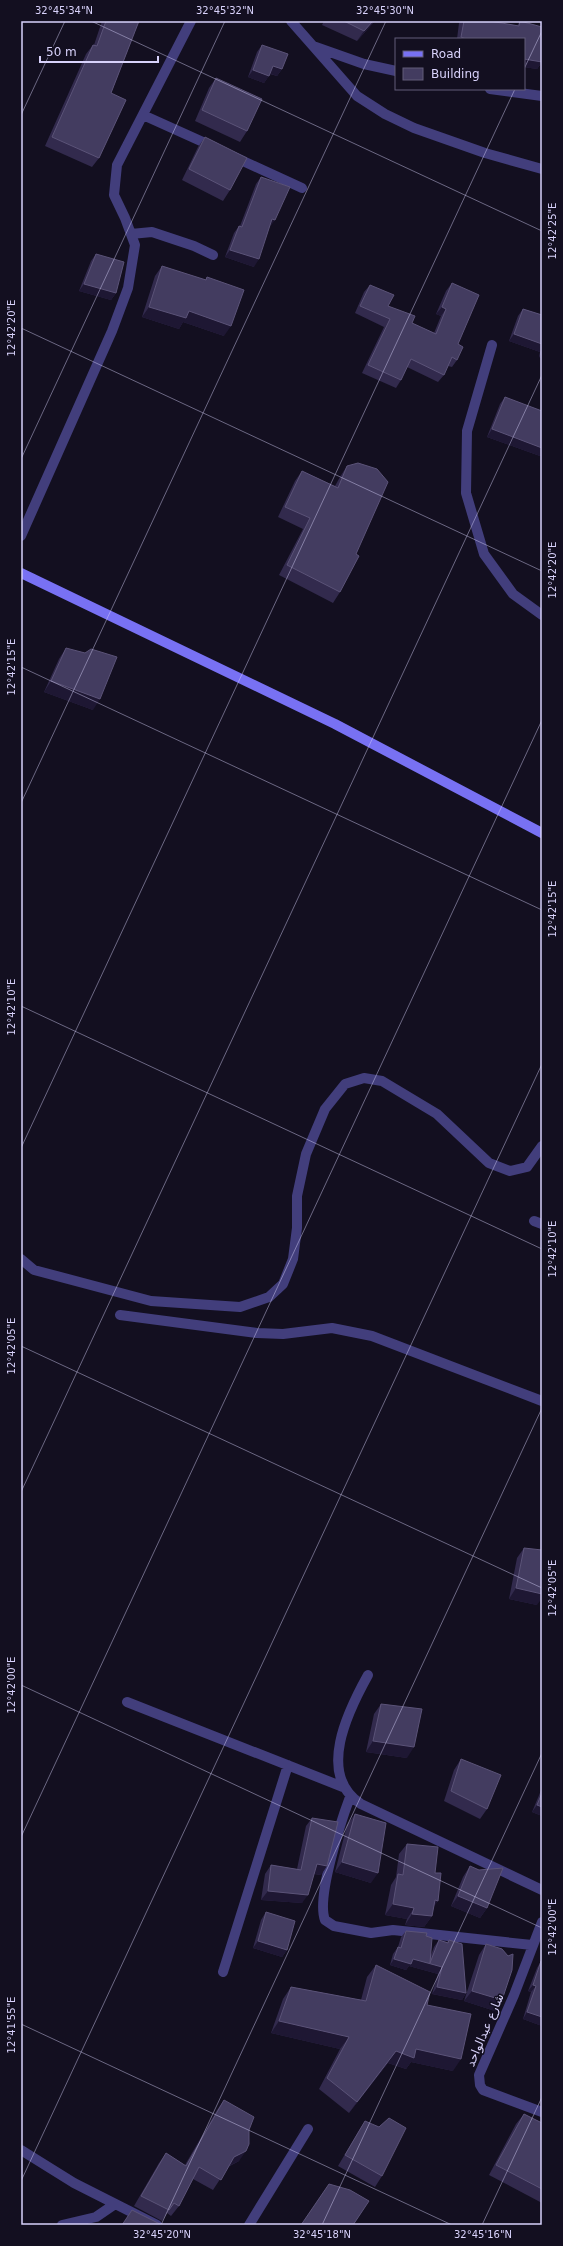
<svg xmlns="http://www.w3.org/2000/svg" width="563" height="2246" viewBox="0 0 563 2246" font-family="'DejaVu Sans','Noto Sans Arabic',sans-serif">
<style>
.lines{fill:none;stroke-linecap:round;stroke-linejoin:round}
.street{stroke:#423e7c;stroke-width:10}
.secondary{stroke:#7871f3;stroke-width:10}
.wall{fill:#322a4d}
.shaded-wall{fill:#1e1733}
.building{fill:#433c60;stroke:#5b5378}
.ticks{fill:none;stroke:#d8d2fb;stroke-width:1;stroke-opacity:0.45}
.labels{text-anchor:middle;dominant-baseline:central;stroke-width:3;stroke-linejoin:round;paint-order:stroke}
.street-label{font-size:12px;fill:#d8d2fb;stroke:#130f20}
.neatline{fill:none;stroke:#d8d2fb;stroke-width:1.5}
.ticks-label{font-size:10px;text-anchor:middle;fill:#d8d2fb}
</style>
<rect width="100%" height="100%" fill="#130f20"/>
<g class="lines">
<!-- street -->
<path class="street" d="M291 21 357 96 385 114 414 128 485 153 542 169
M313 46 364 64 396 71
M490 89 542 96
M143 115 214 147
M232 156 302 188
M131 234 152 232 194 246 213 255
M492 345 467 431 466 493 484 554 513 594 542 615
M21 536 112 331 128 288 135 245 125 218 114 195 117 165 191 21
M534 1221 542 1224
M21 1259 34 1270 151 1301 240 1307 269 1297 283 1284 293 1259 297 1228V1196L306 1154 325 1109 345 1084 364 1078 382 1081 437 1114 489 1163 510 1171 527 1167 542 1146
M120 1315 257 1333 283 1334 332 1328 372 1336 542 1401
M368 1675C348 1711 316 1775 361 1804L542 1890
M127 1702 343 1787
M350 1797C341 1821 316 1898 325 1920L334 1926 371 1933 393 1930 532 1945
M542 1922 514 1995 479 2075 480 2085 483 2090 542 2112
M223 1972 288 1765
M21 2150 74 2183 157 2225
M62 2225 96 2217 115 2204
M249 2225 308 2129"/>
<!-- secondary -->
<path class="secondary" d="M21 573 335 724 542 833"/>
</g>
<!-- wall -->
<path class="wall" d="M102 21H139L111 93 99 158 92 167 45 146 86 54 93 45H94Z
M324 21H375L357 41 322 25Z
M461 21H490L517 26 520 21 542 62 537 69 524 67V39H457L459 23Z
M262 45 282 69 277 76 270 74 264 83 248 77 257 52Z
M216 78 247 131 240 142 195 121 209 88Z
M205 137 230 190 223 201 182 180 198 147Z
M261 177 254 267 225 257 234 233 239 226H240L256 184Z
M96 254 116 293 111 300 79 291 91 261Z
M162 266 205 280 207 277 224 336 183 322 179 329 142 317 155 276Z
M452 283 458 344 457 360 452 367 448 366 444 375 438 382 407 367 401 380 396 388 362 373 384 327 355 313 364 292 370 285 388 306 412 323 434 333 441 316 436 314 446 291Z
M523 309 542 315V358L539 357 540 352 509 341 518 316Z
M505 397 542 411V454L540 456 487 437 500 404Z
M347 466 356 554 340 592 333 603 279 575 303 529 278 517 295 481 302 471 335 486 340 477Z
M66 648 93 710 44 692 59 659Z
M524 1548 537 1605 509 1599 517 1558Z
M381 1704 407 1758 366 1752 374 1714Z
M461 1759 487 1809 480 1819 444 1801 454 1770Z
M542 1788V1816L532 1812Z
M355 1814 371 1883 335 1872 347 1825Z
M312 1818 321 1875 314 1874 302 1903 261 1900 265 1874 271 1865 297 1869 306 1826Z
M407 1844 435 1873 433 1908 432 1916 424 1927 405 1925 407 1919 385 1915 391 1885 396 1877 399 1854Z
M470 1866 487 1908 480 1918 451 1906 463 1877Z
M266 1912 287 1950 282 1957 253 1948 261 1920Z
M406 1931 426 1936 430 1957 434 1947 439 1940 447 1942 449 1940 466 1993 462 2000 432 1994 438 1974 409 1966 406 1970 390 1965 393 1954 398 1947 401 1937Z
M486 1944 502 2000 495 2011 464 2001 479 1955Z
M541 1961H542V2026L523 2019 531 1992 528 1991 537 1968Z
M376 1965 427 2005 453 2071 411 2062 406 2069 388 2063 349 2113 319 2089 340 2049 271 2033 283 1999 291 1987 361 2000 367 1977Z
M224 2100 249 2130 239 2161 228 2167 213 2190 193 2179 179 2206 171 2216 167 2213 162 2221 134 2206 159 2163 166 2153 185 2165 217 2110Z
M524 2114 542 2123V2203L489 2175 516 2124Z
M365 2121 382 2176 375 2187 338 2166 358 2132Z"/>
<!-- shaded-wall -->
<path class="shaded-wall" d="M373 21H375L357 41 364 31Z
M524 59 542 62 537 69 524 67Z
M273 66 282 69 277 76 268 73Z
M253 70 269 76 264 83 248 77Z
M272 219 275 220 270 227Z
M230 250 259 259 254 267 225 257Z
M84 284 116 293 111 300 79 291Z
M149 307 189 311 231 326 224 336 183 322 179 329 142 317Z
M442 307 446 309 441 316 436 314Z
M514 334 542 344V350L540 352 509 341Z
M542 353V358L539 357Z
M492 429 542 448V454L540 456 487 437Z
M51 681 100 699 93 710 44 692Z
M516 1588 542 1594V1598L537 1605 509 1599Z
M373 1741 414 1747 407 1758 366 1752Z
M537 1805 542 1807V1816L532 1812Z
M342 1862 378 1873 371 1883 335 1872Z
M317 1864 327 1866 321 1875 310 1873Z
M268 1891 308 1895 302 1903 261 1900Z
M458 1896 487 1908 480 1918 451 1906Z
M435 1900 438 1901 431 1911Z
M393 1904 414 1908 407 1919 385 1915Z
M412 1914 432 1916 424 1927 405 1925Z
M258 1941 287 1950 282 1957 253 1948Z
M394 1959H413L442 1967 438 1974 409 1966 406 1970 390 1965Z
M533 1985 536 1986 531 1992 528 1991Z
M437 1987 466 1993 462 2000 432 1994Z
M472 1991 502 2000 495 2011 464 2001Z
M527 2012 542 2017V2026L523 2019Z
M279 2021 349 2037 340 2049 271 2033Z
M416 2049 461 2059 453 2071 411 2062 406 2069 388 2063 349 2113 357 2102 396 2051Z
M246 2151 239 2161 227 2167 234 2157Z"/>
<!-- building -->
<path class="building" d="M106 21H139L111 93 126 100 99 158 52 137 93 45 97 46Z
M344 21H373L364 31Z
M464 21H490L519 26 520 21 542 27V62L524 59V39H466L461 37Z
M262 45 288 54 282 69 273 66 269 76 253 70Z
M216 78 262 99 247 131 202 110Z
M205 137 247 158 230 190 189 169Z
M261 177 290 187 275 220 272 219 259 259 230 250 239 226 242 227Z
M96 254 124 262 116 293 84 284Z
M162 266 206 280 207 277 244 290 231 326 189 311 186 318 149 307Z
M452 283 479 295 458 344 463 347 457 360 452 357 444 375 411 359 401 380 368 365 390 319 360 306 370 285 394 295 388 306 415 316 412 323 436 334 446 309 442 307Z
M523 309 542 315V344L514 334Z
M505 397 542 411V448L492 429Z
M358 463 377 469 388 482 356 554 359 556 340 592 287 565 310 518 285 507 302 471 338 488 347 466Z
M66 648 85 653 91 649 117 657 100 699 51 681Z
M524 1548 542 1550V1594L516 1588Z
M381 1704 422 1709 414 1747 373 1741Z
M461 1759 501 1775 487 1809 451 1791Z
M542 1793V1807L537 1805Z
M355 1814 386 1823 378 1873 342 1862Z
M312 1818 338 1822 327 1866 317 1864 308 1895 268 1891 271 1865 301 1870Z
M407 1844 438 1847 435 1873H441L438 1901 435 1900 432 1916 412 1914 414 1908 393 1904 398 1874 403 1875Z
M470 1866 479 1870 503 1868 487 1908 458 1896Z
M266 1912 295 1921 287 1950 258 1941Z
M406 1931 427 1933 426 1936 432 1938 430 1963 439 1940 448 1943 449 1940 462 1944 466 1993 437 1987 442 1967 413 1959 411 1964 394 1959 398 1947 401 1948Z
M486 1944 502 1949 508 1956 513 1954 512 1970 502 2000 472 1991Z
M541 1961H542V2017L527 2012 536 1986 533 1985Z
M376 1965 430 1992 427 2005 471 2014 461 2059 416 2049 414 2058 396 2051 357 2102 327 2078 349 2037 279 2021 291 1987 366 2001Z
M224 2100 254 2117 249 2130V2144L246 2151 234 2157 221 2180 199 2167 179 2206 174 2203 169 2210 141 2196 166 2153 186 2166Z
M524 2114 542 2123V2189L496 2165Z
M389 2118 406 2128 382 2176 345 2155 365 2121 379 2127Z
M329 2184 350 2190 369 2201 353 2225H301Z
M132 2210 160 2224 159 2225H122Z"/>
<!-- ticks -->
<path class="ticks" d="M91 21 542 231M524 69 542 31M21 115 65 21M21 328 542 571M21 459 225 21M21 667 542 910M21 803 386 21M21 1006 542 1249M21 1148 515 89M21 1346 542 1588M21 1492 542 375M21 1685 542 1928M21 1837 542 720M21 2024 452 2225M21 2181 542 1064M161 2225 542 1408M322 2225 542 1753M482 2225 542 2097"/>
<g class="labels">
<!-- street labels -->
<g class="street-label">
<text transform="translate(485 2030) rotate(-67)">شارع عبدالواحد</text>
</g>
</g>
<!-- border -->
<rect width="563" height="2246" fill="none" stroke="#130f20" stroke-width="44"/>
<!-- legend -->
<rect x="395" y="38" width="130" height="52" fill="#130f20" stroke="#625d78"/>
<rect x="403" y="51" width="20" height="6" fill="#7871f3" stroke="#625d78"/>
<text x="431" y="58" font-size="12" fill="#d8d2fb">Road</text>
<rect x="403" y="68" width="20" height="12" fill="#433c60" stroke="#625d78"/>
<text x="431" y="78" font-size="12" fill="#d8d2fb">Building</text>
<!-- scale -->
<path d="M40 56v6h118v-6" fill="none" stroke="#d8d2fb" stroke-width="2"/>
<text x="46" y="56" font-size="12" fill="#d8d2fb" stroke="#130f20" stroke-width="3" paint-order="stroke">50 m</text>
<rect x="22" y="22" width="519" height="2202" class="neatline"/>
<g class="ticks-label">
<text x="64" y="14">32°45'34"N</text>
<text x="225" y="14">32°45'32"N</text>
<text x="385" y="14">32°45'30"N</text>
<text transform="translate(552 231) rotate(-90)" y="4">12°42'25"E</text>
<text transform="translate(11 328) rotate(-90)" y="4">12°42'20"E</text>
<text transform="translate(552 570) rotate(-90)" y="4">12°42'20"E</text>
<text transform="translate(11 667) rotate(-90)" y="4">12°42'15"E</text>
<text transform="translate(552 909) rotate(-90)" y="4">12°42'15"E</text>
<text transform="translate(11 1007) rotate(-90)" y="4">12°42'10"E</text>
<text transform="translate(552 1249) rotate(-90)" y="4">12°42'10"E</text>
<text transform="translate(11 1346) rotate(-90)" y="4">12°42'05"E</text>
<text transform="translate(552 1588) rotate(-90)" y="4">12°42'05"E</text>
<text transform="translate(11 1685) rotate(-90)" y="4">12°42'00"E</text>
<text transform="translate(552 1927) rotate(-90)" y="4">12°42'00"E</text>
<text transform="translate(11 2025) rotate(-90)" y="4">12°41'55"E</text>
<text x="162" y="2238">32°45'20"N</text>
<text x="322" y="2238">32°45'18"N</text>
<text x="483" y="2238">32°45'16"N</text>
</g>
</svg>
